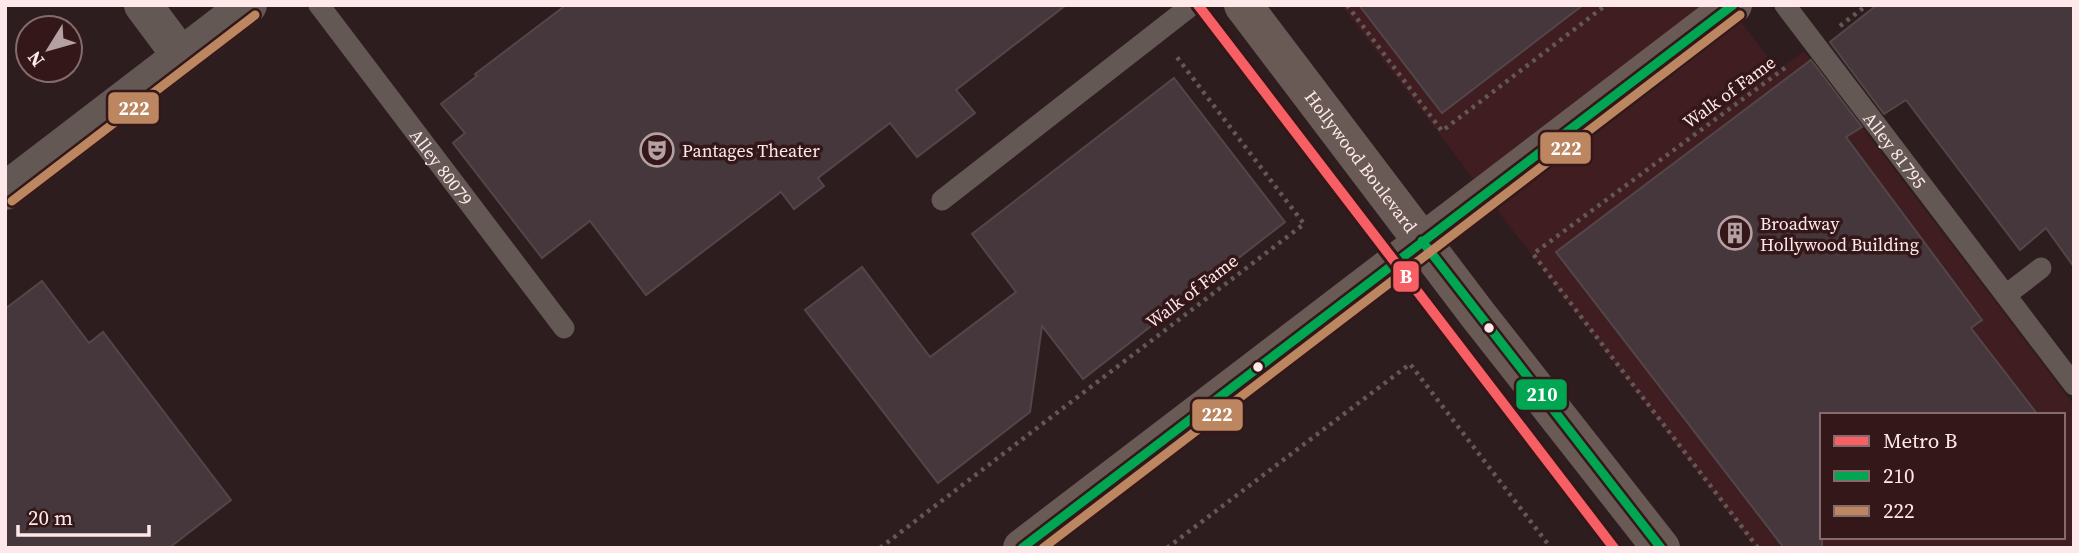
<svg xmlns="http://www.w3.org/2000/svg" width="2079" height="553" viewBox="0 0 2079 553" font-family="'Source Serif 4',serif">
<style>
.built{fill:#3f1d20;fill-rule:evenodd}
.building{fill:#45373b;stroke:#534649;stroke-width:2}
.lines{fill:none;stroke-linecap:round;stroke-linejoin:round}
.path{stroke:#635855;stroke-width:4.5;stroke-dasharray:3.5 5;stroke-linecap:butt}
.lane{stroke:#645855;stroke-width:21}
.street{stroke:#645855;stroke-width:38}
.secondary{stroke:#695a56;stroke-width:38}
.bus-1-casing{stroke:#341719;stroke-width:14}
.bus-2-casing{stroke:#341719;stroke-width:14}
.bus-1{stroke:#00a651;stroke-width:9}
.bus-2{stroke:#bb8660;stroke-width:9}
.metro-1-casing{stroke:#341719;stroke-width:16}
.metro-1{stroke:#f75f64;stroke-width:10}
.bus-dot{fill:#fee8e9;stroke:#341719;stroke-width:2.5}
.labels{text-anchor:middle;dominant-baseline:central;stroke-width:7;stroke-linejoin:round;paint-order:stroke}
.street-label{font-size:18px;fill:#fee8e9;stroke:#341719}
.poi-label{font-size:18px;fill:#fee8e9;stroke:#341719;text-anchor:start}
.line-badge{stroke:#341719;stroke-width:2.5}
.badge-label{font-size:19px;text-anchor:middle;font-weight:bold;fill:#fff}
</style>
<rect width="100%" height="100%" fill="#2e1d1f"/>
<!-- built -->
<path class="built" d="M1341 5H1728L1778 70 1804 51 2074 405V548H1755ZM1822 415H2063V537H1822Z"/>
<!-- building -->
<path class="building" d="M566 5H1066L956 90 975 113 917 157 890 123 818 178 824 186 794 209 781 192 646 295 590 221 542 258 453 143 465 133 441 104 477 76 475 74Z
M1359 5H1583L1442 113Z
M1877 5H2074V267L2046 228 2020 250 1906 100 1884 114 1830 42Z
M1811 60 1862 127 1846 137 1982 320 1971 328 2038 415H1822V548H1784L1556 252Z
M1174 78 1285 222 1083 379 1042 326 1030 412 938 483 805 310 862 267 930 357 1016 292 972 234Z
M42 281 89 343 103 332 231 500 169 548H5V309Z"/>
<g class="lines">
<!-- path -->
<path class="path" d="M1347 5 1442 131 1606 5
M1840 26 1867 5
M880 548 1304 224 1176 56
M1167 548 1410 364 1551 548
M1758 548 1533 254 1789 65"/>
<!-- lane -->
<g class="lane">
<path id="s1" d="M319 5 564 328"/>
<path id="s2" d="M1785 5 2074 385"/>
<path d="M942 200 1192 5"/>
<path d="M2006 295 2041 268"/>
</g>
<!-- street -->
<path class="street" d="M143 5 181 56
M5 191 248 5"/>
<!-- secondary -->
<g class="secondary">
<path id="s3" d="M1243 5 1478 315 1661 548"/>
<path d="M1022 548 1733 5"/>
</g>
<defs>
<path id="bus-1" d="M1422 241 1661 548
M1022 548 1733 5"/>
<path id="bus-2" d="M12 201 255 15
M1043 548 1740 15"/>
</defs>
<!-- bus-1 casing -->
<use href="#bus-1" class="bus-1-casing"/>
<!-- bus-2 casing -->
<use href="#bus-2" class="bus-2-casing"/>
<!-- bus-1 -->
<use href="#bus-1" class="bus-1"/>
<!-- bus-2 -->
<use href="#bus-2" class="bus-2"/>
<defs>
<path id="metro-1" d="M1198 5 1614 548"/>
</defs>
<!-- metro-1 casing -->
<use href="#metro-1" class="metro-1-casing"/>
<!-- metro-1 -->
<use href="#metro-1" class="metro-1"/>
</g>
<!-- icons -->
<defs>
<symbol id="theatre-ring" viewBox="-11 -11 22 22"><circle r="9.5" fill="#341719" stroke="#b5a1a2" stroke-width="1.5"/><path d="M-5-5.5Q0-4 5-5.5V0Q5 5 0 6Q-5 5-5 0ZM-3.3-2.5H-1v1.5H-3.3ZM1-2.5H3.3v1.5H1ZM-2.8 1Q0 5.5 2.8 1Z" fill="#b5a1a2"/></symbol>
<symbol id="building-ring" viewBox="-11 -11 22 22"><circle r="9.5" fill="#341719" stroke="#b5a1a2" stroke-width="1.5"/><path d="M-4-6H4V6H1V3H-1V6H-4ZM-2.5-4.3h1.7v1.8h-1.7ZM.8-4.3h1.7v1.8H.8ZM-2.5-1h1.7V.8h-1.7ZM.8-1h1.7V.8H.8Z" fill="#b5a1a2"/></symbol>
</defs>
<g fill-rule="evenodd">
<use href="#theatre-ring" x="638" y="131" width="38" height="38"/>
<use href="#building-ring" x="1716" y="214" width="38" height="38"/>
</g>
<!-- markers -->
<g class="bus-dot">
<circle cx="1489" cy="328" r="6"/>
<circle cx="1258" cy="367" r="6"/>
</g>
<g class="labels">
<!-- street labels -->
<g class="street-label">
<text transform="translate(1729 92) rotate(-36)">Walk of Fame</text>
<text stroke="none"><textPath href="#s2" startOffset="182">Alley 81795</textPath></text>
<text stroke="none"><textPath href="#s3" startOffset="196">Hollywood Boulevard</textPath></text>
<text stroke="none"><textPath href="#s1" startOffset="203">Alley 80079</textPath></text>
<text transform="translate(1192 291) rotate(-37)">Walk of Fame</text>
</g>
<!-- poi labels -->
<g class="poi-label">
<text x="682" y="150">Pantages Theater</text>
<text x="1760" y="223">Broadway<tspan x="1760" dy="21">Hollywood Building</tspan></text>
</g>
</g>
<g class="line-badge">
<rect x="107" y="91" width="53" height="34" rx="7" fill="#bb8660"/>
<rect x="1539" y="131" width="53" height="34" rx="7" fill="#bb8660"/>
<rect x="1392" y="260" width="28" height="33" rx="7" fill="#f75f64"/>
<rect x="1515" y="378" width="53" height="33" rx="7" fill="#00a651"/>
<rect x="1191" y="398" width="53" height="34" rx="7" fill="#bb8660"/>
</g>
<g class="badge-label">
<text x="134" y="115">222</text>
<text x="1566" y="155">222</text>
<text x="1406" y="283">B</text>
<text x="1542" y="401">210</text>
<text x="1217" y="421">222</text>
</g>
<!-- border -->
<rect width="2079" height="553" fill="none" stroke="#fee8e9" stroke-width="14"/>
<!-- legend -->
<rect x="1820" y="413" width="245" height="126" fill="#341719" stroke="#856b6c" stroke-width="2"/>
<rect x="1834" y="436" width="35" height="10" fill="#f75f64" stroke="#856b6c" stroke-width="2"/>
<text x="1883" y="448" font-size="21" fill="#fee8e9">Metro B</text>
<rect x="1834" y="471" width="35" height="10" fill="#00a651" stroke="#856b6c" stroke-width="2"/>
<text x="1883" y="483" font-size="21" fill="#fee8e9">210</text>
<rect x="1834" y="506" width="35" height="10" fill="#bb8660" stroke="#856b6c" stroke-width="2"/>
<text x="1883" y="518" font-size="21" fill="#fee8e9">222</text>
<!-- north arrow -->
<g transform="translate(49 49) rotate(233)"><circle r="33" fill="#341719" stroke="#856b6c" stroke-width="2"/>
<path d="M0-5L12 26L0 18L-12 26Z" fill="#b5a1a2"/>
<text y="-10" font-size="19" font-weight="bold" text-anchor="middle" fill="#fee8e9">N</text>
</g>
<!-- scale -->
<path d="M18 525v10h131v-10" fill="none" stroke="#fee8e9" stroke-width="3.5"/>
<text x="28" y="525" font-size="21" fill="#fee8e9" stroke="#341719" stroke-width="5" paint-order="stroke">20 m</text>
</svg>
